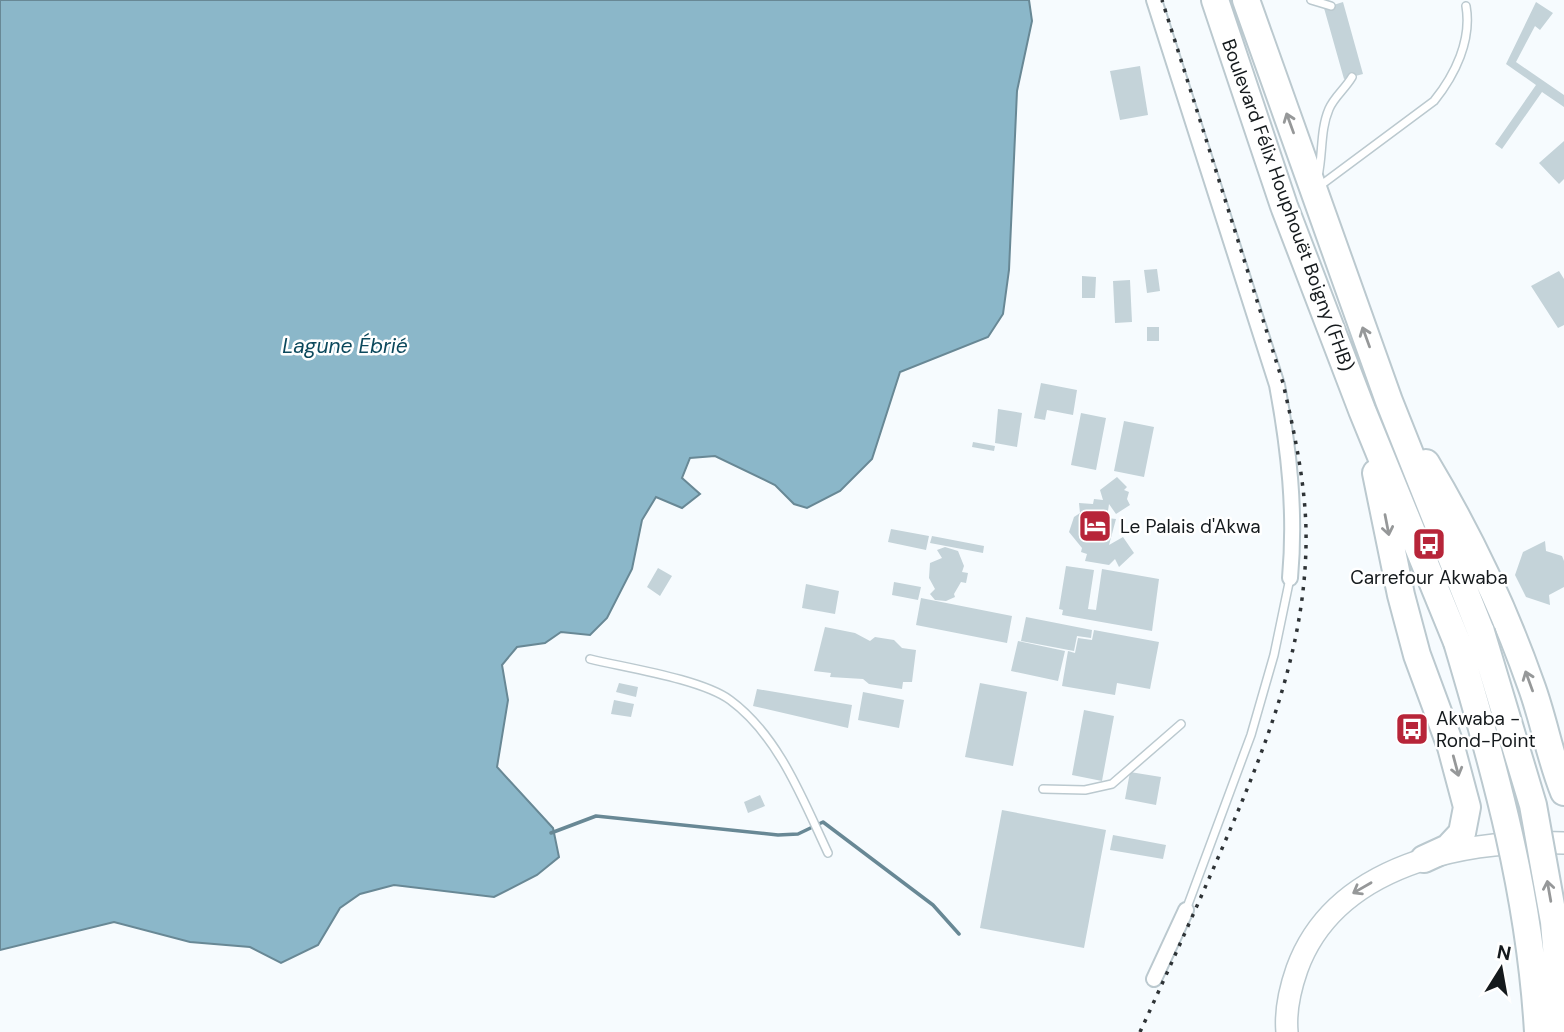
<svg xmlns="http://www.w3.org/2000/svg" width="1564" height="1032" viewBox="0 0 1564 1032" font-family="'DM Sans',sans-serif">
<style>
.water{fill:#8bb7c9;stroke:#688895;stroke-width:2}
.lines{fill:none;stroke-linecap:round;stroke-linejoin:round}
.stream{stroke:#688895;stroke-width:3.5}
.building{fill:#c4d3d9}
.lane-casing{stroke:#bbc9cf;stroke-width:10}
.street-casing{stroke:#bbc9cf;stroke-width:18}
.secondary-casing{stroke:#bbc9cf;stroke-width:24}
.highway-casing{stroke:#bbc9cf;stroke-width:30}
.lane{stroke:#fff;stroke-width:7}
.street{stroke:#fff;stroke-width:14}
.secondary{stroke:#fff;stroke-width:21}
.highway{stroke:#fff;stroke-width:26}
.rail{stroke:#2e3336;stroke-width:3.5;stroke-dasharray:3.5 7;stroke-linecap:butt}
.highway-bridge-casing{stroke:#bbc9cf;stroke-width:30;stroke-linecap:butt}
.highway-bridge{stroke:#fff;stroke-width:26}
.oneway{stroke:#969899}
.labels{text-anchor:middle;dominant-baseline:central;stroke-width:5;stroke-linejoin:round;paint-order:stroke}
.street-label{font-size:19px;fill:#151a1d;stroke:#fff}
.poi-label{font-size:19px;fill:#151a1d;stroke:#fff;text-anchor:start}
.water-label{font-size:21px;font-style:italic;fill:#0c495d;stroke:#fff}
</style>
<rect width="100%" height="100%" fill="#f6fbfe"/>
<!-- water -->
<path class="water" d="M0 0H1029L1032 21 1017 91 1009 270 1003 314 988 337 900 372 872 459 840 491 807 508 794 504 775 485 715 456 690 458 682 478 700 494 682 508 656 497 642 520 632 569 607 618 590 635 561 632 545 643 517 647 502 665 508 700 497 767 553 828 559 857 537 875 494 897 394 885 360 894 340 908 318 945 281 963 250 947 190 942 114 922 0 950Z"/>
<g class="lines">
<!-- stream -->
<path class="stream" d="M551 833 596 816 778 835 798 834 823 822 933 905 959 934"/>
</g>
<!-- building -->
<path class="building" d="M1343 2 1363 74 1344 79 1324 8Z
M1536 2 1553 13 1540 30 1535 26 1516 62 1564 95V107L1542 92 1502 149 1495 144 1536 85 1506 64Z
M1140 66 1148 115 1120 120 1110 71Z
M1564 141V179L1559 184 1539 163Z
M1157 269 1160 291 1147 293 1144 270Z
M1559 271 1564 279V325L1558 328 1531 286Z
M1082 276 1096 277 1095 298H1082Z
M1130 280 1132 322 1115 323 1113 281Z
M1147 327H1159V341H1147Z
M1041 383 1077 390 1073 415 1047 410 1045 420 1034 418Z
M998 409 1022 413 1017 447 995 443Z
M1081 413 1106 418 1096 470 1071 465Z
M1124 421 1154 427 1144 477 1114 471Z
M973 442 995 446 994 451 972 447Z
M1117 477 1127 487 1124 490 1129 492 1127 499 1130 505 1116 514 1109 504 1107 518 1116 519 1109 545 1123 537 1134 553 1119 567 1115 559 1109 565 1085 561 1087 554 1081 552 1082 548 1069 532 1074 517 1080 513 1079 503 1093 504 1094 499 1103 500 1100 490Z
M891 529 929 536 926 550 888 542Z
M932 536 984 546 983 553 930 543Z
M1545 541 1546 551 1562 556 1564 561V587L1549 595 1550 605 1526 597 1515 575 1523 552Z
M945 547 958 551 964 566 962 572 968 573 966 583 961 582 954 594 955 597 946 601 935 600 930 594 935 589 929 578 930 563 942 558 937 550Z
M1066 566 1094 570 1088 609 1096 610 1102 569 1159 579 1152 631 1062 615 1063 610 1059 609Z
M658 568 672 576 660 596 647 587Z
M894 582 921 587 918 600 892 595Z
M806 584 839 591 835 614 802 608Z
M921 598 1012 616 1007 643 916 625Z
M1026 617 1092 630 1091 638 1077 636 1074 651 1021 641Z
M825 627 855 633 870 641 875 637 894 640 902 648 916 650 912 682H903L902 689 869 684 863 679 830 677 831 673 814 671Z
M1094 630 1159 642 1150 689 1117 683 1115 695 1062 686 1068 651 1075 653 1078 638 1092 640Z
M1018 641 1065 651 1058 681 1011 671Z
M619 683 638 687 636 697 616 692Z
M980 683 1027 692 1013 766 965 757Z
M757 689 852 705 848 728 753 706Z
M863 692 904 700 899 728 858 720Z
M614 700 634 704 631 717 611 714Z
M1084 710 1114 716 1102 781 1072 775Z
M1130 772 1161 777 1156 805 1125 799Z
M760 795 765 806 748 813 744 802Z
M1002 810 1106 830 1084 948 980 928Z
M1113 835 1166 845 1163 859 1110 850Z"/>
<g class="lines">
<defs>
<path id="lane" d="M1311 0 1331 6
M1318 176C1323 154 1320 130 1329 109 1334 97 1345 89 1352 77
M1317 188 1434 101C1455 75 1472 40 1466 6
M590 659C627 668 701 679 730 700 779 736 803 800 828 853
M1043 789 1085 790 1112 784 1181 724
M1186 910 1251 735 1274 655 1290 578"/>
<path id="street" d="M1154 0 1277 385C1289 449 1296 512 1290 578
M1154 979 1186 910"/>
<path id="secondary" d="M1287 1032C1285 1010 1290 989 1297 969 1335 864 1465 839 1564 843"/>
<path id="highway" d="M1215 0 1284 206 1362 410 1457 642
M1246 0 1389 401 1481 632
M1426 463C1468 533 1504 608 1531 685 1544 720 1550 758 1564 792
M1376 473 1401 595 1417 655 1451 747 1467 807 1462 833 1448 848 1424 859"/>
</defs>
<!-- lane casing -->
<use href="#lane" class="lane-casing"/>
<!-- street casing -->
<use href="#street" class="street-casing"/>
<!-- secondary casing -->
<use href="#secondary" class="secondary-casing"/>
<!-- highway casing -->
<use href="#highway" class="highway-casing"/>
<!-- lane -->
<use href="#lane" class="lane"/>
<!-- street -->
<use href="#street" class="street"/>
<!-- secondary -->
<use href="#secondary" class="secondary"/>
<!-- highway -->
<use href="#highway" class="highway"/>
<!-- rail -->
<path class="rail" d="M1140 1032C1170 967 1199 902 1227 837 1269 739 1308 639 1306 530 1305 481 1294 431 1283 383L1162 0"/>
<defs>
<path id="highway-bridge" d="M1481 632 1533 805 1554 922 1563 1032
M1457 642C1496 773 1530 895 1538 1032"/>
</defs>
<!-- highway-bridge casing -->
<use href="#highway-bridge" class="highway-bridge-casing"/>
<!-- highway-bridge -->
<use href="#highway-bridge" class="highway-bridge"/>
</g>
<!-- one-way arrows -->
<defs><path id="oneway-shaft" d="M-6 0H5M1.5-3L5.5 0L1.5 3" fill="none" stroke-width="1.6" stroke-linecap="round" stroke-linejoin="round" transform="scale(1.75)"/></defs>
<g class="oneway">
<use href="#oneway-shaft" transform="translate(1290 123) rotate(-110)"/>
<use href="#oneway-shaft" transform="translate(1366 337) rotate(-110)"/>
<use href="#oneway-shaft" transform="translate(1387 525) rotate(79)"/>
<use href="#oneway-shaft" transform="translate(1529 681) rotate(-110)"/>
<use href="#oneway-shaft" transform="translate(1456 766) rotate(75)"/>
<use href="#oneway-shaft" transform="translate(1362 888) rotate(150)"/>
<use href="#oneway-shaft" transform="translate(1549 891) rotate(-100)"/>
</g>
<!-- icons -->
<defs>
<symbol id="hotel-square" viewBox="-11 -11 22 22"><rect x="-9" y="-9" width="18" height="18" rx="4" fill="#b72539" stroke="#fff"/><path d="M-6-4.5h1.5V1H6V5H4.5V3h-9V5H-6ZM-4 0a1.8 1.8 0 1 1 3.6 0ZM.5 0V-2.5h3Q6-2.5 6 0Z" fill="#fff"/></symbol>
<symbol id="bus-square" viewBox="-11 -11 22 22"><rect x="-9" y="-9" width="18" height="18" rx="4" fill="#b72539" stroke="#fff"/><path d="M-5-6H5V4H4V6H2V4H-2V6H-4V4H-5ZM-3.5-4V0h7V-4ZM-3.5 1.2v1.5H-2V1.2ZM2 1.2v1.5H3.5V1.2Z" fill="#fff"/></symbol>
</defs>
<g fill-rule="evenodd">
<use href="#hotel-square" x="1076" y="507" width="38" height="38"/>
<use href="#bus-square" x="1410" y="525" width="38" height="38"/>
<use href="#bus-square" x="1393" y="710" width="38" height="38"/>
</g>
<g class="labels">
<!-- street labels -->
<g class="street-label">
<text transform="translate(1288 205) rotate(70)">Boulevard Félix Houphouët Boigny (FHB)</text>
</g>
<!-- poi labels -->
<g class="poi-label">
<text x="1120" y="526">Le Palais d'Akwa</text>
<text x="1429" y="577" text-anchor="middle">Carrefour Akwaba</text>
<text x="1436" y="718">Akwaba -<tspan x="1436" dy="22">Rond-Point</tspan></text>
</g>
<!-- water labels -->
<g class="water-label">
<text x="345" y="346">Lagune Ébrié</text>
</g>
</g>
<!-- north arrow -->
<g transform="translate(1501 969) rotate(11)" stroke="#ffffff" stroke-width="5" paint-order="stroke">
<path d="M0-5L12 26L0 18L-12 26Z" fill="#151a1d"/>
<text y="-10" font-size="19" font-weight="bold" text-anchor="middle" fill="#151a1d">N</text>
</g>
</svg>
